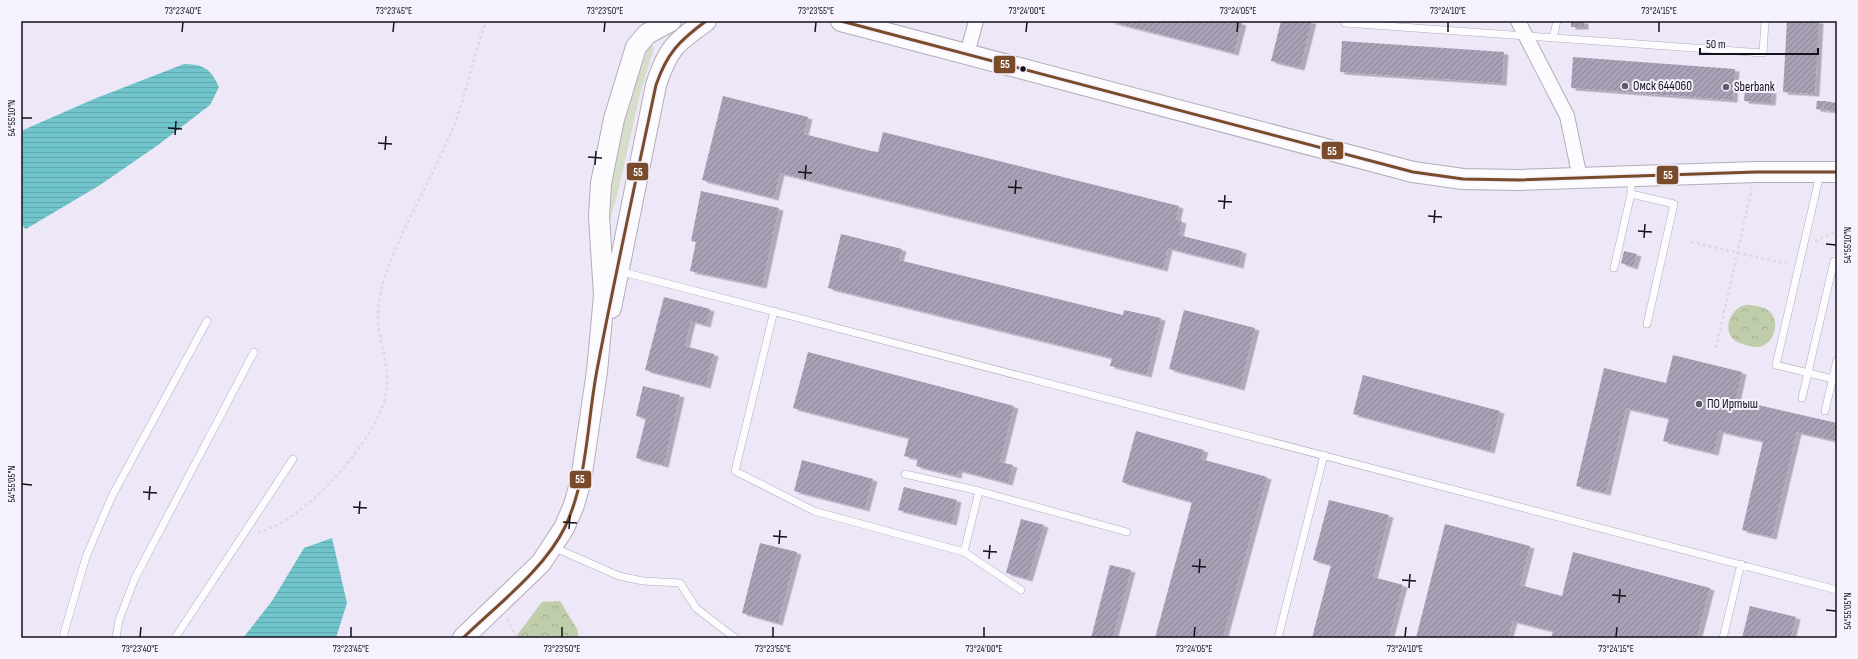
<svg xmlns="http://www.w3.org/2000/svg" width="1858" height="659" viewBox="0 0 1858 659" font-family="'Sofia Sans Condensed',sans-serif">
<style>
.grass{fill:#d5dec9}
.forest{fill:url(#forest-crowns)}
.water{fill:url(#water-rules)}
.building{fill:url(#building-hatch);filter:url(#shadow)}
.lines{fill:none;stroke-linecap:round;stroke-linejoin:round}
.lane-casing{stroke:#b2adba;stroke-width:8}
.street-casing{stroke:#b2adba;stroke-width:16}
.secondary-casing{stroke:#b2adba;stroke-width:22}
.path{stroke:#dcdadf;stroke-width:2.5;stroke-dasharray:3 3;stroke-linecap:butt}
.lane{stroke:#fcfbfe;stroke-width:7}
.street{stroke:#fcfbfe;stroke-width:14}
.secondary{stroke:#fcfbfe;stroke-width:20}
.bus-1-casing{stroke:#f5f1fd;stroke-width:6}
.bus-1{stroke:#7a4b2a;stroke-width:3}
.ticks{fill:none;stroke:#14111a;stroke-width:1.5}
.bus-dot{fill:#14111a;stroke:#f5f1fd;stroke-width:1.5}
.poi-dot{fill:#605c68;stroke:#f5f1fd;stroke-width:1.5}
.labels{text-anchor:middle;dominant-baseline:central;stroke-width:4;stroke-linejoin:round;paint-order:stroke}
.poi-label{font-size:13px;fill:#14111a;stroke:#f5f1fd;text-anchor:start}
.line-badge{stroke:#f5f1fd;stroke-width:1.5}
.badge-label{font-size:11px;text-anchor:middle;font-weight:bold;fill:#fff}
.neatline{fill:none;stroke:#14111a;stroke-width:1.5}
.ticks-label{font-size:10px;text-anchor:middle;fill:#14111a}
</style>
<defs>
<pattern id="forest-crowns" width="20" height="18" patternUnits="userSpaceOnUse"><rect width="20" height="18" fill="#c0cdab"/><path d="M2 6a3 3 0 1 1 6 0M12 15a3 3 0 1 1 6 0" fill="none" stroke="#a4af93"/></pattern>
<pattern id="water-rules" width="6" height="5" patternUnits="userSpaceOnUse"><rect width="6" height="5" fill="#70c5cb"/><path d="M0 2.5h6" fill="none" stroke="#60a8ae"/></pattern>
<pattern id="building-hatch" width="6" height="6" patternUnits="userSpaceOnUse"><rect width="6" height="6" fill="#a9a2b7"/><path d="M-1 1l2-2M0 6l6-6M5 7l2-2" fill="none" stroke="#888394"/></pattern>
<filter id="shadow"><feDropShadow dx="4.5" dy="2.5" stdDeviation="0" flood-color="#0004"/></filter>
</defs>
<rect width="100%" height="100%" fill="#ede7f8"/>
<!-- grass -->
<path class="grass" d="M652 44 654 48 639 98 618 192 609 223 605 188 632 92 649 46Z"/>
<!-- forest -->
<path class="forest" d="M1745 305C1753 305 1765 306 1771 313 1779 322 1775 340 1764 345 1759 348 1755 347 1749 346 1744 344 1737 343 1733 339 1722 327 1732 308 1745 305Z
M560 601 577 629 579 638H515L542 602Z"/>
<!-- water -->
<path class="water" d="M184 64C205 65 210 68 219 87L210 105 158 145 100 185 26 229 21 225V131L94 99Z
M332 538 347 603 336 638H243L272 601 304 548Z"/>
<!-- building -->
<path class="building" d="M1108 21H1233L1242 23 1234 53Z
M1281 21H1312L1300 68 1271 61Z
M1571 21H1584V27H1571Z
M1787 21H1819L1815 94 1783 92Z
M1342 41 1504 52 1502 83 1340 72Z
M1573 57 1735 69 1733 100 1571 88Z
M1745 89 1772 91 1771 103 1744 101Z
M723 96 808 117 804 134 871 151 878 152 883 132 1179 206 1176 219 1182 221 1179 235 1242 251 1239 266 1168 248 1163 269 780 173 774 198 702 180Z
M1817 101H1824L1823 110 1816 109Z
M1824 101 1837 103V111L1824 110Z
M701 191 779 208 762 286 690 271 696 242 691 241Z
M841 234 902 249 899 260 1123 315 1124 310 1161 318 1147 375 1110 366 1112 358 828 288Z
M1624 251 1637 254 1633 267 1621 263Z
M664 297 710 309 706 325 691 321 685 346 714 354 706 386 645 370Z
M1184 310 1255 328 1240 388 1169 369Z
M808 352 1014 406 1000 462 1013 465 1008 483 958 470 957 476 916 466 918 459 904 456 909 438 793 408Z
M1673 355 1742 372 1736 400 1837 423V441L1797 432 1772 537 1742 530 1763 441 1719 431 1714 453 1663 441 1669 418 1626 408 1606 493 1576 486 1604 368 1666 383Z
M1363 375 1500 411 1490 451 1353 414Z
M643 386 680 395 664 465 636 458 646 418 636 416Z
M1136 431 1204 450 1201 459 1267 477 1223 638H1155L1192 502 1122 482Z
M802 460 873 479 865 509 794 491Z
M904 487 957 500 952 523 898 510Z
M1329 500 1389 515 1373 577 1403 585 1389 638H1312L1331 565 1313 560Z
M1021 519 1044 525 1028 579 1006 573Z
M1445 524 1530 546 1520 585 1562 596 1573 552 1710 588 1697 638H1551L1553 631 1513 621 1508 638H1416Z
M760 543 797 552 778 623 742 613Z
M1110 565 1131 570 1113 638H1091Z
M1750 606 1796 617 1791 638H1742Z"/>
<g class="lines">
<defs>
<path id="lane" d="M1345 23 1763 53 1765 21
M1553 38 1557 21
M1820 174 1776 365 1833 379
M1631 194 1674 204 1647 324
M1614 268 1631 194V176
M619 271 1837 590
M774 311 735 471 814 511 964 552 979 491 1127 532
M1802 398 1834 261
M1825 411 1837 360
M905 474 979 491
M553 547 619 576 643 581 680 583 696 608 735 638
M964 552 1021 590
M64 638V633L86 557 112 496 207 321
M116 638 119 620 135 578 254 352
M175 638 293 459
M1278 638 1324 455
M1723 638 1741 564"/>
<path id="street" d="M1518 21 1567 116 1580 178
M967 54 976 21"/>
<path id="secondary" d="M841 21 1413 172 1463 179 1519 180 1756 172H1837
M611 308 656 85C668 48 675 43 706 21
M463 638 541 563 564 528 574 505 581 480 597 371 601 329 604 295 599 216 601 183 614 119 636 47 647 34 671 21"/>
</defs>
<!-- lane casing -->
<use href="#lane" class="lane-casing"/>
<!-- street casing -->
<use href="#street" class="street-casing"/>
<!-- secondary casing -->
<use href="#secondary" class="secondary-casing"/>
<!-- path -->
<path class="path" d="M1815 241 1837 231
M1691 242 1783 263 1788 262
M1716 348 1752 188
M258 532C303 524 385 433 387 386 388 364 381 345 378 324 377 310 380 292 384 279 402 226 432 179 453 128 467 93 473 56 486 21
M507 619 517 638"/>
<!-- lane -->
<use href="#lane" class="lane"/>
<!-- street -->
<use href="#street" class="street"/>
<!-- secondary -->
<use href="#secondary" class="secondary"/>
<defs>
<path id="bus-1" d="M841 21 1413 172 1463 179 1519 180 1756 172H1837
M463 638C497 605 544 570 565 527 588 478 587 422 597 370 615 275 636 180 656 85 667 53 679 41 706 21"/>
</defs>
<!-- bus-1 casing -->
<use href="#bus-1" class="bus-1-casing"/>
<!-- bus-1 -->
<use href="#bus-1" class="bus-1"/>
</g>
<!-- ticks -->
<path class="ticks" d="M182 32 183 22M393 32 394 22M604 32 605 22M815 32 816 22M1026 32 1027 22M1237 32 1238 22M1448 32V22M1659 32V22M22 118H32M168 128 182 129M175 135 176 121M378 143 392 144M385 150 386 136M588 157 602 158M595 165 596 151M798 172 812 173M805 179 806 165M1008 187 1022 188M1015 194 1016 180M1218 201 1232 202M1224 209 1225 195M1428 216 1442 217M1434 223 1435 210M1638 231 1652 232M1644 238 1645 224M1826 244 1836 245M22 484 32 485M143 492 157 493M149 500 150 486M353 507 367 508M359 514 360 501M563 522 577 523M569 529 570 515M773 536 787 537M779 544 780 530M983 551 997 552M989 559 990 545M1192 566 1206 567M1199 573 1200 559M1402 580 1416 581M1409 588 1410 574M1612 595 1626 596M1619 603 1620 589M1826 610 1836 611M140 637 141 627M351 637V627M562 637V627M773 637V627M984 637V627M1194 637 1195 627M1405 637 1406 627M1616 637 1617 627"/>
<!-- markers -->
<circle class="bus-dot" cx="1023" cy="69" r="3.5"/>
<g class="poi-dot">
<circle cx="1625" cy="86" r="4"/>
<circle cx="1726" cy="87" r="4"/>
<circle cx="1699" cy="404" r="4"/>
</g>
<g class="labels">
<!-- poi labels -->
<g class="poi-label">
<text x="1633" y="86">Омск 644060</text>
<text x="1734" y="87">Sberbank</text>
<text x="1707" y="404">ПО Иртыш</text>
</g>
</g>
<g class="line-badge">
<rect x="993" y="55" width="23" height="19" rx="4" fill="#7a4b2a"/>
<rect x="1321" y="141" width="23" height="19" rx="4" fill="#7a4b2a"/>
<rect x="626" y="162" width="23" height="19" rx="4" fill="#7a4b2a"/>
<rect x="1656" y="165" width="23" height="20" rx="4" fill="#7a4b2a"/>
<rect x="569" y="470" width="23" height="19" rx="4" fill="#7a4b2a"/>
</g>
<g class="badge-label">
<text x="1005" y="68">55</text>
<text x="1332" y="155">55</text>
<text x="638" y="176">55</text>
<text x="1668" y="179">55</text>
<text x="580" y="483">55</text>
</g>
<!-- border -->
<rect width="1858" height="659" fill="none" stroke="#f5f1fd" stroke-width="44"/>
<!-- scale -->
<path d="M1700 48v6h118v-6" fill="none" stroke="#14111a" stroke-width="2"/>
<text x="1706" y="48" font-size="12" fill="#14111a" stroke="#f5f1fd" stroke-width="3" paint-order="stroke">50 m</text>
<rect x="22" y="22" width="1814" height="615" class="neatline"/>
<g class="ticks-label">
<text x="183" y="14">73°23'40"E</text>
<text x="394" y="14">73°23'45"E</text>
<text x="605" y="14">73°23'50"E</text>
<text x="816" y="14">73°23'55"E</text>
<text x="1027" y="14">73°24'00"E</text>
<text x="1238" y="14">73°24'05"E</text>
<text x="1448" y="14">73°24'10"E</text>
<text x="1659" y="14">73°24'15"E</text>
<text transform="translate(11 118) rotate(-90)" y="4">54°55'10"N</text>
<text transform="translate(1847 245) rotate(-90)" y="4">54°55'10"N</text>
<text transform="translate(11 484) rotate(-90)" y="4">54°55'05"N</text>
<text transform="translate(1847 611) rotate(-90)" y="4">54°55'05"N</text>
<text x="140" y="652">73°23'40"E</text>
<text x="351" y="652">73°23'45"E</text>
<text x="562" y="652">73°23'50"E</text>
<text x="773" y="652">73°23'55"E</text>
<text x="984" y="652">73°24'00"E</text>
<text x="1194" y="652">73°24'05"E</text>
<text x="1405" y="652">73°24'10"E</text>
<text x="1616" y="652">73°24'15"E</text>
</g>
</svg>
